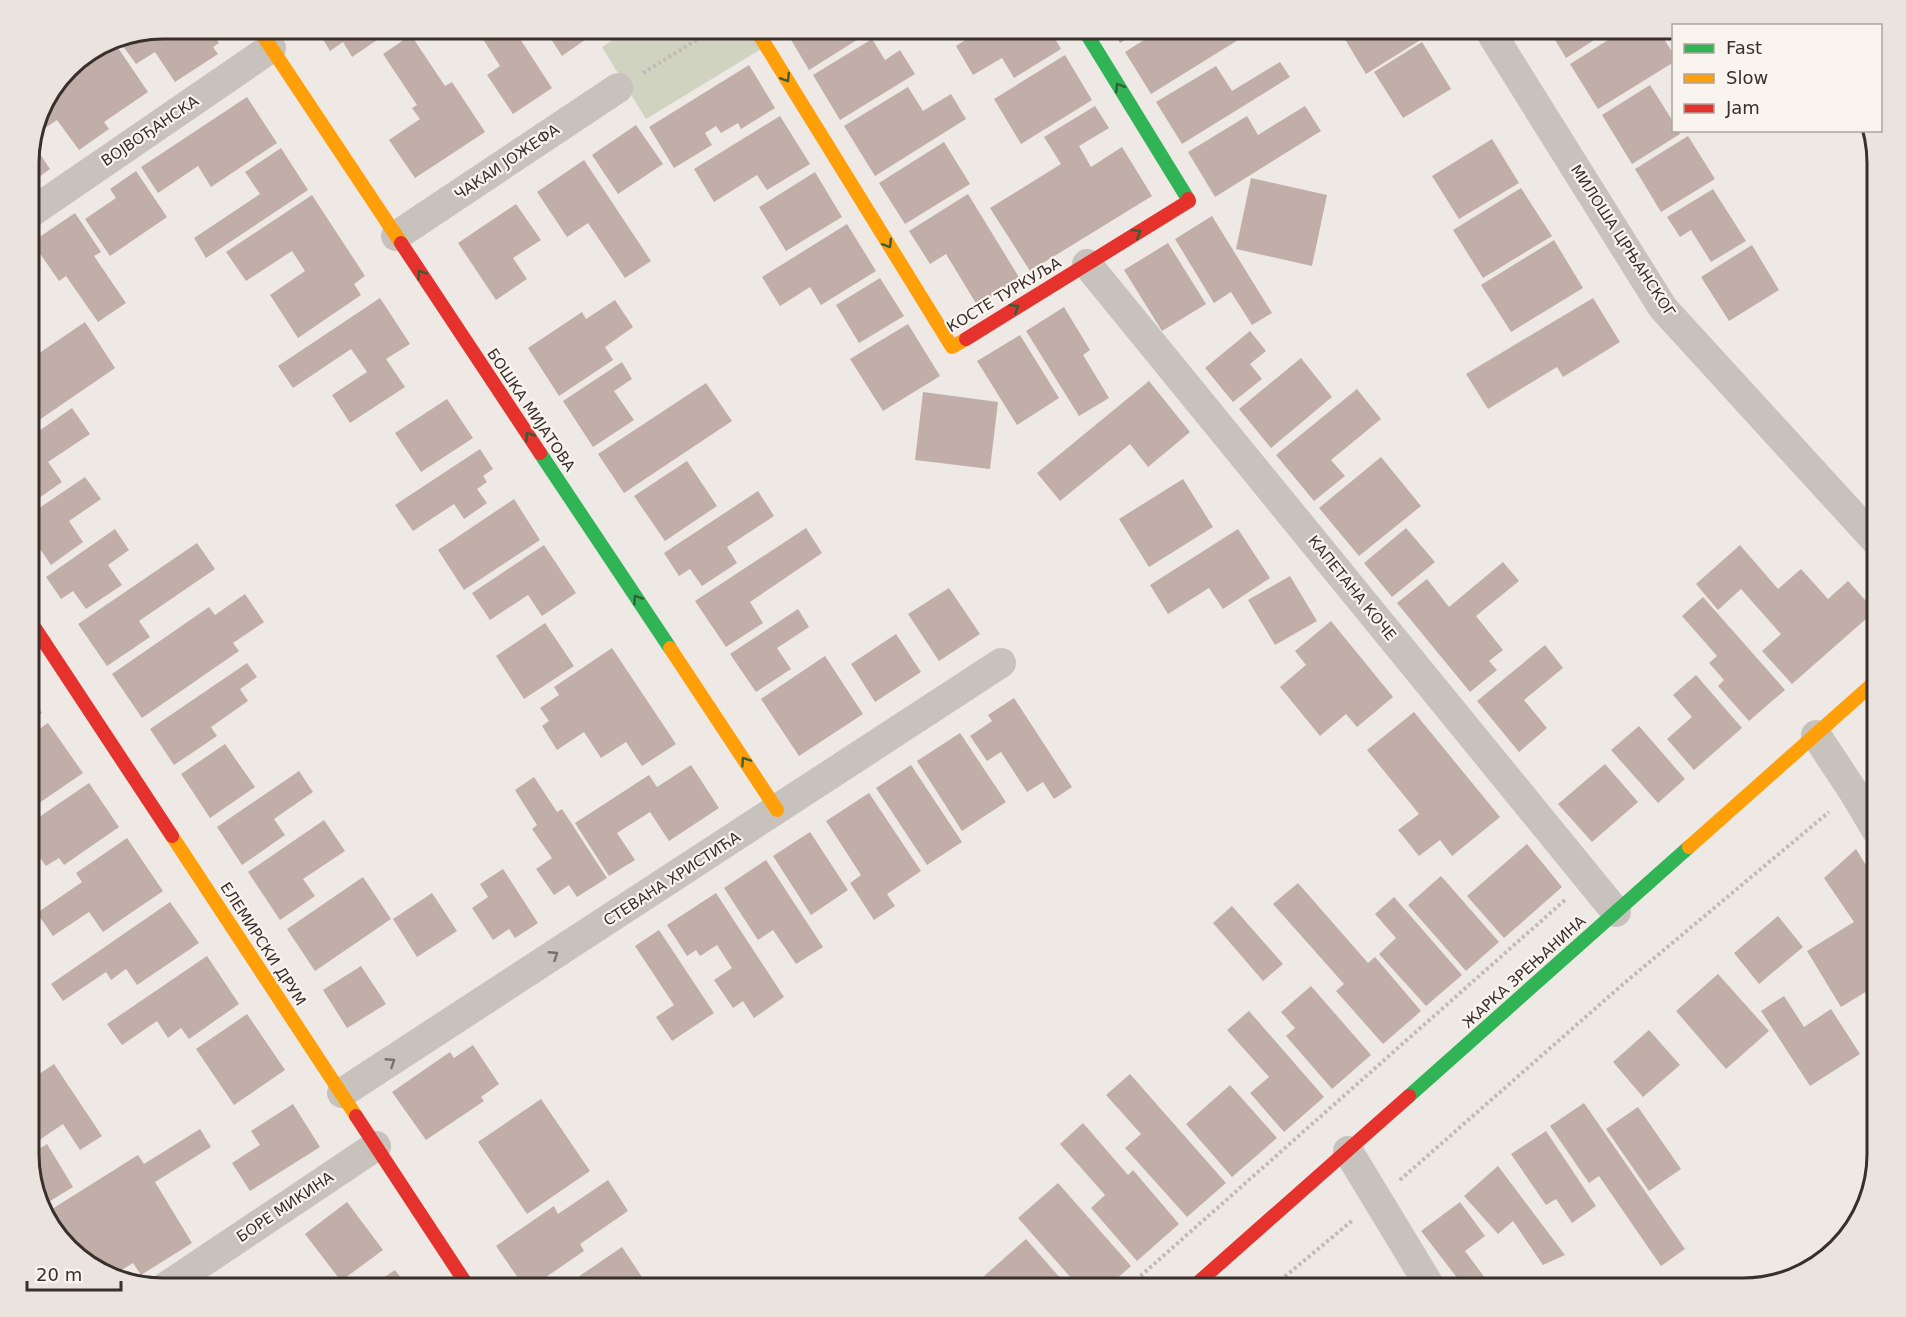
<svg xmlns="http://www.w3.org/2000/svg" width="1906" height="1317" viewBox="0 0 1906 1317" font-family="'DejaVu Sans',sans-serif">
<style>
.green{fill:#d0d3c0}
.building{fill:#c1aea8}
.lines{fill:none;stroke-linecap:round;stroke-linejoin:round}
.path{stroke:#c1bab6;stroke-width:4;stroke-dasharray:3 3;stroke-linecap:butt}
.street{stroke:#c8c2bd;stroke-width:30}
.fast{stroke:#30b455;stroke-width:14}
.slow{stroke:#ff9f0a;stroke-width:14}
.jam{stroke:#e5322d;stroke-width:14}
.oneway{stroke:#365e3a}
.oneway2{stroke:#79716d}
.labels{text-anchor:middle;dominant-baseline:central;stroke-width:4.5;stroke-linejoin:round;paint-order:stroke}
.street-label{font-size:15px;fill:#392f2b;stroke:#faf4ee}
.rim{fill:none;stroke:#392f2b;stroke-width:3}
</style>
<rect width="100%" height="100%" fill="#eee9e5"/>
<!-- green -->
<path class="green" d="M632 28 755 29 766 46 646 119 602 47Z"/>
<!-- building -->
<path class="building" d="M163 28H210L219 43 213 47 218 54 175 82 155 52 136 64 120 42 131 35Z
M316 28H382L376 32 380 38 352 57 343 42 330 51Z
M476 28H513L552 88 513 114 487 75 500 66Z
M544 28H588L592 35 562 56Z
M784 28H876L809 70Z
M984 28H1049L1061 49 1014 78 1002 58 973 75 956 46Z
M1111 28H1144L1120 43Z
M1163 28H1182L1184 33 1191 28H1249L1251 32 1151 94 1125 52Z
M1338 28H1416L1422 39 1366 74Z
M1548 28H1613L1566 58Z
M1627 28H1657L1674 55V62L1598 109 1570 64Z
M411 35 445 86 452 82 485 132 415 178 389 140 420 119 412 108 417 105 383 54Z
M112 39 148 92 104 122 109 129 79 150 57 120 42 130 36 122 39 111 68 68V70Z
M872 39 885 60 900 50 915 74 840 120 813 75Z
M1422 42 1451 89 1403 118 1374 72Z
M1065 55 1092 100 1021 144 994 99Z
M1280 62 1290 77 1182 144 1156 102 1216 66 1232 91Z
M749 65 775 108 741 129 738 123 721 133 716 126 705 133 712 145 674 168 649 127Z
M1650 85 1674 123V130H1678L1680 134 1632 164 1602 115Z
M908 87 923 111 951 94 966 119 875 176 844 126Z
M247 97 277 143 211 187 198 166 158 193 141 167Z
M1095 106 1109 128 1079 146 1091 167 1122 147 1152 196 1030 271 990 208 1061 164 1044 137Z
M1305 106 1321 131 1215 197 1188 152 1247 116 1258 135Z
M780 116 810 164 767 190 757 175 714 202 694 169Z
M636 125 663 164 618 194 592 155Z
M1688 136 1715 179 1661 212 1635 169Z
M1492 139 1519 183 1459 219 1432 176Z
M32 142 50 169 29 184V154Z
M944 142 970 184 905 224 879 183Z
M281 148 308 190 206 258 194 238 260 194 245 172Z
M584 160 651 261 625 278 588 223 567 237 537 192Z
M136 171 167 217 110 256 85 219 116 198 110 189Z
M815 172 842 217 786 251 759 207Z
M1251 178 1327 195 1312 266 1236 249Z
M1521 188 1552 236 1483 278 1453 230Z
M1713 189 1746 241 1711 262 1691 230 1680 237 1667 217Z
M968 194 1020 279 977 305 946 254 930 264 909 231Z
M312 195 365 276 354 284 361 295 298 338 270 295 305 271 292 251 246 281 226 252Z
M516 204 541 240 513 258 527 279 496 300 458 243Z
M75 213 101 252 94 256 126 303 98 322 66 276 59 281 32 242Z
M1212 216 1272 313 1252 325 1231 292 1214 303 1175 239Z
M847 224 876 271 821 305 810 287 780 306 762 277Z
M1554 240 1583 288 1511 332 1481 285Z
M1168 243 1206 304 1162 331 1124 270Z
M1752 245 1779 290 1729 321 1701 277Z
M880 278 904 316 859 343 836 305Z
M380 298 410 344 386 359 405 387 350 423 332 395 367 372 351 349 293 388 278 366Z
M1593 298 1620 342 1563 377 1557 367 1488 409 1466 374Z
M615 300 633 327 605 347 613 360 559 396 528 348 582 312 586 319Z
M1064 307 1090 350 1083 355 1109 398 1079 416 1026 331Z
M85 322 115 368 29 427V360Z
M908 324 940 376 883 411 850 359Z
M1250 331 1266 351 1250 364 1262 379 1233 402 1205 368Z
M1020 335 1059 398 1017 425 977 361Z
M1301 358 1332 397 1271 448 1239 409Z
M622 362 632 379 614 391 634 420 593 447 563 401Z
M1149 381 1190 432 1148 467 1130 444 1060 501 1037 473Z
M706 383 732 421 624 493 598 454Z
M1357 389 1381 419 1331 460 1345 476 1314 501 1276 455Z
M923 392 998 402 990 469 915 460Z
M447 399 473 438 421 472 395 433Z
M72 408 90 434 48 462 62 482 29 505V438Z
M480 449 493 469 483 476 487 482 477 489 487 503 464 519 454 504 413 531 395 505Z
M1381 457 1421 506 1359 556 1319 508Z
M687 461 717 506 665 541 634 496Z
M85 477 101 499 69 521 83 542 51 565 36 543 29 548V515Z
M1183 479 1213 527 1149 567 1119 519Z
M758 491 774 516 727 547 737 563 702 586 690 569 679 576 664 553Z
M514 499 540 540 464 590 438 550Z
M806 528 822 553 750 602 763 623 726 647 695 601Z
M1406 528 1435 562 1392 597 1364 563Z
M115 529 129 550 108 565 122 585 86 609 73 591 61 599 46 577Z
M1238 529 1270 578 1223 609 1209 588 1168 614 1150 585Z
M197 543 215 569 139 621 150 637 107 666 78 624Z
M544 545 576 593 542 616 528 595 490 620 472 593Z
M1740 545 1778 589 1801 569 1828 599 1848 581 1875 611 1792 684 1762 651 1781 634 1741 589 1718 610 1696 584Z
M1503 562 1519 581 1476 616 1503 650 1489 661 1497 670 1470 692 1397 603 1427 579 1449 607Z
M1290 576 1317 621 1275 645 1248 600Z
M949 588 980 634 939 661 908 614Z
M245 594 264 622 233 643 239 651 142 718 112 674 209 607 215 615Z
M1703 597 1785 690 1749 721 1718 686 1724 680 1709 663 1717 656 1682 616Z
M798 609 809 627 777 648 791 669 756 692 730 654Z
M1331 621 1393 697 1357 727 1346 714 1320 736 1280 687 1306 665 1295 651Z
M545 623 574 666 524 699 496 656Z
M896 634 921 672 875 702 851 664Z
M1545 645 1563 668 1524 700 1547 728 1519 752 1477 701Z
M612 648 676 744 642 766 626 742 601 758 584 732 557 750 542 726 549 721 540 708 559 695 554 687Z
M825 656 863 714 799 756 761 699Z
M247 663 257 677 240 689 248 701 211 727 217 736 174 765 150 729Z
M1696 675 1742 728 1694 770 1667 739 1692 717 1673 695Z
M29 695 42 713 29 722Z
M1014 698 1072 787 1054 799 1043 782 1027 792 1001 752 987 761 970 736 992 721 988 715Z
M1414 712 1500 817 1452 856 1440 840 1419 856 1398 830 1419 814 1367 750Z
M48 723 83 773 29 810V736Z
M1639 726 1685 779 1658 803 1611 750Z
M960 733 1006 802 962 831 917 761Z
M225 744 255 787 210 818 181 774Z
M1605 764 1638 802 1592 842 1558 804Z
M691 765 719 808 669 841 650 812 617 833 635 860 609 876 575 823 649 775 657 787Z
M911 765 962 842 927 865 876 788Z
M299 771 313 792 274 819 285 835 242 865 217 827Z
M534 777 557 812 562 809 607 878 577 897 569 885 554 895 536 869 552 858 532 829 537 825 515 790Z
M89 783 119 827 64 865 59 858 46 866 38 855 29 861V824Z
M869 793 921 871 887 894 895 906 874 920 850 883 861 875 826 821Z
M324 820 345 851 303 879 315 896 280 920 248 872Z
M810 832 848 890 811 915 773 856Z
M127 838 163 891 103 932 89 912 53 936 37 913 82 882 76 873Z
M1527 844 1562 887 1504 938 1467 896Z
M1856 849 1877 883V985L1841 1007 1807 951 1854 922 1824 878Z
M766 860 823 947 796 964 773 930 758 940 724 888Z
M503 869 538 923 515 938 509 929 493 940 472 908 488 897 480 884Z
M1441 876 1499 942 1466 971 1408 905Z
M363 877 391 919 315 971 287 929Z
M1298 883 1368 963 1375 957 1421 1011 1383 1044 1336 991 1344 984 1273 904Z
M432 893 457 931 417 957 393 919Z
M716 893 784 997 754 1018 743 1001 733 1008 714 980 732 968 717 945 700 956 696 950 687 956 667 925Z
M1394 897 1462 975 1426 1006 1379 954 1396 938 1375 914Z
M170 902 199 943 137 985 126 969 111 980 106 972 63 1001 51 984Z
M1232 906 1283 964 1263 981 1213 923Z
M1778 916 1803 947 1759 984 1734 953Z
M659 930 714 1013 672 1041 656 1017 674 1005 635 946Z
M207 956 239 1004 189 1039 181 1028 168 1038 157 1021 122 1045 107 1024Z
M361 966 386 1004 347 1028 323 990Z
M1718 974 1769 1031 1726 1069 1676 1011Z
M1311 986 1371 1055 1332 1089 1286 1036 1295 1028 1281 1012Z
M1784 996 1804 1027 1831 1009 1860 1054 1810 1086 1761 1011Z
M1249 1011 1324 1097 1284 1132 1250 1093 1269 1077 1227 1030Z
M247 1014 285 1070 234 1105 196 1049Z
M1649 1030 1680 1065 1643 1097 1613 1062Z
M473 1045 499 1084 481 1097 484 1101 426 1140 392 1092 450 1052 454 1058Z
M54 1064 102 1136 80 1150 63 1124 29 1147V1081Z
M1130 1074 1226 1183 1187 1217 1125 1148 1141 1134 1106 1095Z
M1230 1085 1277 1138 1232 1177 1186 1124Z
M541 1099 590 1171 527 1214 478 1142Z
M1584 1103 1685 1249 1661 1266 1599 1176 1589 1183 1550 1126Z
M293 1104 320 1147 250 1191 232 1163 260 1145 251 1131Z
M1638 1107 1681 1169 1649 1191 1606 1129Z
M1083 1123 1128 1175 1133 1170 1179 1224 1137 1261 1091 1208 1105 1195 1060 1144Z
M200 1129 211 1147 155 1182 192 1243 141 1275 133 1263 115 1274 88 1266 63 1239 68 1236 52 1209 138 1155 144 1164Z
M1546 1131 1596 1206 1572 1223 1556 1199 1546 1205 1511 1154Z
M47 1144 73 1187 42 1206 29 1163V1155Z
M1498 1166 1565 1255 1543 1265 1513 1221 1498 1234 1464 1196Z
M608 1180 628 1211 580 1244 584 1251 530 1288H525L496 1246 554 1206 558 1214Z
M1058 1183 1131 1266 1106 1288H1080L1018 1218Z
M347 1202 383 1250 341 1281 305 1234Z
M1460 1202 1485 1236 1465 1251 1491 1286 1487 1288H1465L1421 1231Z
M1026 1239 1069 1288H993L983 1277Z
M622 1247 648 1286 644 1288H562Z
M395 1270 409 1288H368Z
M1526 1278 1532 1288H1509Z"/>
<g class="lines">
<!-- path -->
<path class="path" d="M643 73 716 28
M1400 1180 1622 985 1829 812
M1127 1288 1566 899
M1271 1288 1353 1220"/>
<!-- street -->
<path class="street" d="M1488 28 1663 308 1877 542
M29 214 271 48
M396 236 618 88
M1087 264 1616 912
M1816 735 1853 791 1877 831
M342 1093 1001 663
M1348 1151 1431 1288
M164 1288 376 1146"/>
<!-- fast -->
<path class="fast" d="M1083 28 1188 199
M540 453 670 648
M1409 1096 1689 847"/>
<!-- slow -->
<path class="slow" d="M258 28 401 243
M755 28 952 347 966 339
M670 648 777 810
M172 836 356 1116
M1689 847 1877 680"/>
<!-- jam -->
<path class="jam" d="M401 243 540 453
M966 339 1189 201 1188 199
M29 619 172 836
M356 1116 469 1288
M1192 1288 1409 1096"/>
</g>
<!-- one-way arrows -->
<defs><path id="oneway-chevron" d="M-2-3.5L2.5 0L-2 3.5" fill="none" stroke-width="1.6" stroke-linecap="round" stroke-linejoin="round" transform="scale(1.5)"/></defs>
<g class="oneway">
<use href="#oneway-chevron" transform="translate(786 78) rotate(58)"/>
<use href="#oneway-chevron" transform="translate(1119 87) rotate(-122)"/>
<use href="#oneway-chevron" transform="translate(1137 233) rotate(-32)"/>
<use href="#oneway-chevron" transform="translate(888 244) rotate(58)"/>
<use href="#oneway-chevron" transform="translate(421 274) rotate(-124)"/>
<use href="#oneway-chevron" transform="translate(1015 308) rotate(-32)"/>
<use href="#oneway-chevron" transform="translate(529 436) rotate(-124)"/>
<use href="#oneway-chevron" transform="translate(637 599) rotate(-124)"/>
<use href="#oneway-chevron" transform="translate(745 761) rotate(-124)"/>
</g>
<g class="oneway2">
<use href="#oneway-chevron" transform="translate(554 955) rotate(-33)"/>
<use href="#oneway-chevron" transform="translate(391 1062) rotate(-33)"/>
</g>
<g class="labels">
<!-- street labels -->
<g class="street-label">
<text transform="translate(150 131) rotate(-34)">ВОЈВОЂАНСКА</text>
<text transform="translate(507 162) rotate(-34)">ЧАКАИ ЈОЖЕФА</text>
<text transform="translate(1623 241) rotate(57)">МИЛОША ЦРЊАНСКОГ</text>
<text transform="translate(1004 295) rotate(-31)">КОСТЕ ТУРКУЉА</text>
<text transform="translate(531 410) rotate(56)">БОШКА МИЈАТОВА</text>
<text transform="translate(1352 588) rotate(51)">КАПЕТАНА КОЧЕ</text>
<text transform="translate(672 879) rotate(-33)">СТЕВАНА ХРИСТИЋА</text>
<text transform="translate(263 944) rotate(57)">ЕЛЕМИРСКИ ДРУМ</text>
<text transform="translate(1524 972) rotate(-42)">ЖАРКА ЗРЕЊАНИНА</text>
<text transform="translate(285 1207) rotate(-34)">БОРЕ МИКИНА</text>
</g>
</g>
<!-- crop -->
<path d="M0 0H1906V1317H0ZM163 39H1743A124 124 0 0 1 1867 163V1154A124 124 0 0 1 1743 1278H163A124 124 0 0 1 39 1154V163A124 124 0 0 1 163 39Z" fill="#ebe4de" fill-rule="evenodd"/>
<path class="rim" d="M163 39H1743A124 124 0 0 1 1867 163V1154A124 124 0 0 1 1743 1278H163A124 124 0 0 1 39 1154V163A124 124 0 0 1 163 39Z"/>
<!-- legend -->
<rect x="1672" y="24" width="210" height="108" fill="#faf4ee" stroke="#ada5a0" stroke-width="1.5"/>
<rect x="1684" y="44" width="30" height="9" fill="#30b455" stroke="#ada5a0" stroke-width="1.5"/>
<text x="1726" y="54" font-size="18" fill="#392f2b">Fast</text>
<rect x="1684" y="74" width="30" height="9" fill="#ff9f0a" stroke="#ada5a0" stroke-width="1.5"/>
<text x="1726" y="84" font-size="18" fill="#392f2b">Slow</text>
<rect x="1684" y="104" width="30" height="9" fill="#e5322d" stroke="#ada5a0" stroke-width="1.5"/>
<text x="1726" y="114" font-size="18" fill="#392f2b">Jam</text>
<!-- scale -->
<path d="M27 1281v9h94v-9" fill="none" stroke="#392f2b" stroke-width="3"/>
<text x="36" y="1281" font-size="18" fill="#392f2b" stroke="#faf4ee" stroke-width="4.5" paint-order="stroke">20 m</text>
</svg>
